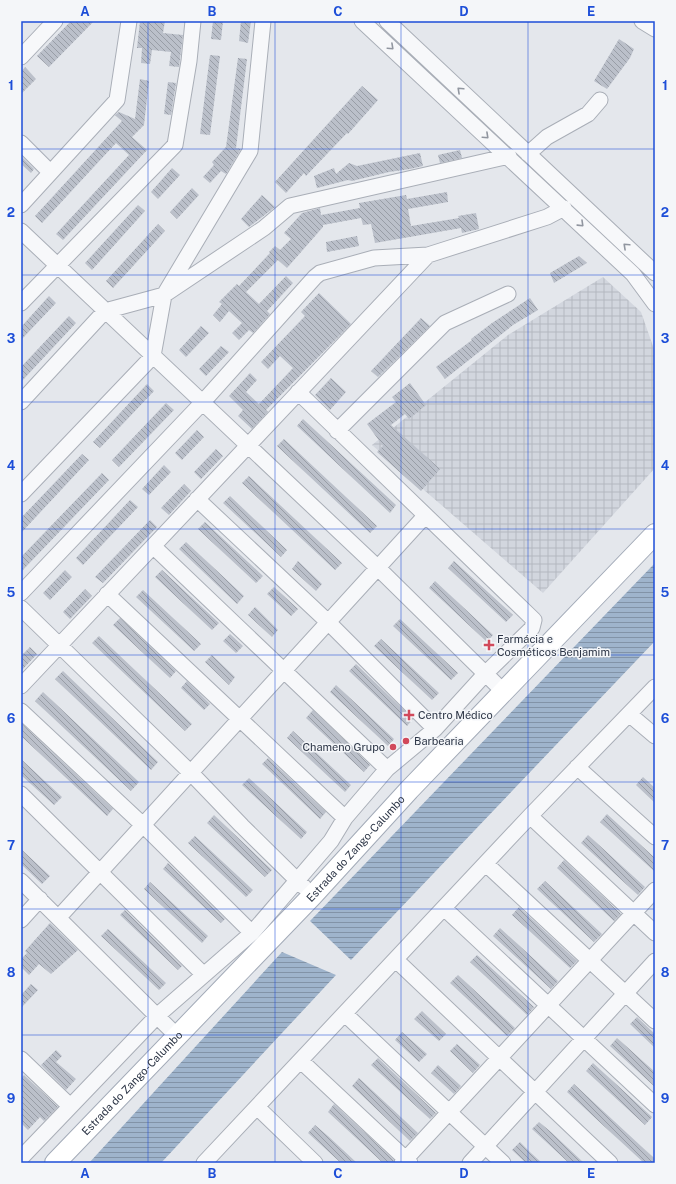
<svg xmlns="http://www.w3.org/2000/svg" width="676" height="1184" viewBox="0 0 676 1184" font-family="'Public Sans',sans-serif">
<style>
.industrial{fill:url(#industrial-grid)}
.water{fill:url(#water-rules)}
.building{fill:url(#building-back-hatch)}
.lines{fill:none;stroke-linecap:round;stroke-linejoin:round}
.minor-casing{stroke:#a9aeb7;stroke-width:17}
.major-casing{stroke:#a3abb8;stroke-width:22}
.minor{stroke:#f7f8fa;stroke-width:15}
.major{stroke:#fff;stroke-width:20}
.oneway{stroke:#9196a0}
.grid{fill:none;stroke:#1d4ed8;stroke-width:1;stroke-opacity:0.55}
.poi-dot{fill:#d1495b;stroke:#f4f6f9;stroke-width:1.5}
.labels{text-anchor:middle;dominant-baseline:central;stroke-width:3;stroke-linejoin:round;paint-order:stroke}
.poi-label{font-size:11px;fill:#2b3445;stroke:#f4f6f9;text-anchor:start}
.street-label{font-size:11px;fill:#2b3445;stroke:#f4f6f9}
.neatline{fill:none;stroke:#1d4ed8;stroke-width:1.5}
.grid-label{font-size:13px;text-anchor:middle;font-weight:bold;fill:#1d4ed8}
</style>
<defs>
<pattern id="industrial-grid" width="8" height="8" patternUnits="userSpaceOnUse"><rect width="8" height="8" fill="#d2d6de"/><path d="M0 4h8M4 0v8" fill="none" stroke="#b4b8c0"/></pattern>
<pattern id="water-rules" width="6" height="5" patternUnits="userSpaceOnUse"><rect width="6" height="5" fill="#9fb4cc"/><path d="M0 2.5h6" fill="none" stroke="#8293a7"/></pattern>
<pattern id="building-back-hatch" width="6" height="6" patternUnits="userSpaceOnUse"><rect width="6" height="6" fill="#bbc0ca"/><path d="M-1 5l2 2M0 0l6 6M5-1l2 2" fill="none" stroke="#989da6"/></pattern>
</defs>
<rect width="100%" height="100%" fill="#e4e7ec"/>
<!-- industrial -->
<path class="industrial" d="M603 277 641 312 655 352V468L543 593 372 445 508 335Z"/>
<!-- water -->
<path class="water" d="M655 563V641L351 960 310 921Z
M282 952 336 975 161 1163H89Z"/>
<!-- building -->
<path class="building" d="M71 21H94L49 67 37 56Z
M140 21H165L163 33 183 35 179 67 169 66 171 52 152 50 150 64 141 63 142 48H137Z
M213 21H223L221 40 211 39Z
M241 21H251L248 43 239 41Z
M619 39 634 49 630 58 607 89 594 81Z
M210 55 220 56 210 135 200 134Z
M238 58 247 59 236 148 241 149 226 174 221 171 210 183 203 177 214 165 212 162 226 147Z
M25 67 36 79 21 94V72Z
M140 79 149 81 144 125 132 137 147 150 63 240 56 234 129 155 116 143 42 223 35 216 122 121 115 115 119 112 135 119Z
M168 82 176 83 171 115 164 114Z
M362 86 378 100 348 134 347 133 306 176 304 173 286 193 275 182Z
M460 150 462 158 440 163 438 155Z
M420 153 423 166 410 169 389 172 352 181 348 180 317 188 314 176 334 168 336 174 349 163 357 166Z
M21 156 34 169 31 173 21 164Z
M172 168 180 175 158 199 151 192Z
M192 188 199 195 177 219 170 212Z
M447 192 448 202 408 209 411 226 459 218 458 216 476 213 479 229 462 233 461 228 375 243 371 224 363 225 361 218 323 225V227L287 268 278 260 246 292 259 304 286 276 293 283 267 311 270 314 253 333 249 330 239 340 232 333 242 323 229 311 220 322 213 315 222 304 219 302 237 284 239 286 270 253 269 252 275 246 280 250 291 239 284 233 302 213 320 208 321 215 360 208 359 203 406 195 407 199Z
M262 195 275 207 249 227 241 219Z
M138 205 145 211 92 270 85 263Z
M158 224 165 231 113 288 106 281Z
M357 236 359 246 327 252 326 242Z
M579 256 587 263 554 283 550 273Z
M319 293 351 324 266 410 268 412 252 429 238 416 243 410 229 396 250 373 257 380 246 392 259 404 293 368 280 356 268 369 261 362 305 316 301 312Z
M49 296 56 303 21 340V327Z
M530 298 538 310 513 325 445 379 436 367 472 340 471 339 492 323Z
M69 316 76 323 21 382V367Z
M421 318 430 326 378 377 371 371Z
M201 326 209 333 186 357 179 350Z
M221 346 229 352 206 376 199 369Z
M331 378 346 392 330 410 315 395Z
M410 383 426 405 409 419 405 414 391 425 440 469 421 491 377 452 383 446 367 424 396 402 392 397Z
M147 384 154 391 100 448 93 442Z
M166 403 174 410 119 467 112 460Z
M303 419 396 505 390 513 297 426Z
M197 430 204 437 182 460 175 453Z
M284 439 377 526 370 533 277 446Z
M216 449 223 456 201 479 194 472Z
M82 454 89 460 21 533V518Z
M164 465 171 472 149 495 142 489Z
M102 473 109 480 21 572V557Z
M249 476 342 563 335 570 242 483Z
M184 484 191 491 169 515 161 508Z
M230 496 287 550 281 557 223 503Z
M130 500 138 507 83 565 76 558Z
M150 520 157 527 103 583 95 577Z
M205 522 263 576 256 583 198 529Z
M186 542 244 596 237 604 179 549Z
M298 561 322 584 316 591 292 569Z
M454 561 513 615 506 622 448 568Z
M65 570 72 577 50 600 43 593Z
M162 570 219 623 212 630 155 577Z
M435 581 493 635 487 642 429 588Z
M274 587 298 609 291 616 267 594Z
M85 589 92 596 70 619 63 612Z
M143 590 201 644 194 651 136 597Z
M255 607 278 630 272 637 248 615Z
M120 618 176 671 170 678 113 625Z
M400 619 458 673 451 680 393 626Z
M230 634 243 646 236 653 223 641Z
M99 636 192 724 185 731 92 643Z
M381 639 439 693 432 700 374 646Z
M30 647 37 654 21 671V656Z
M212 655 235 677 229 685 205 662Z
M356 664 413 719 407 726 349 671Z
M63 671 158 762 151 770 55 679Z
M187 681 210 704 204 710 181 688Z
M336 685 394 739 388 746 330 692Z
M43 692 139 782 131 791 35 701Z
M313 710 370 765 364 772 306 718Z
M21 723 113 809 107 816 21 736Z
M293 731 351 785 345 792 287 738Z
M268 758 326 812 320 819 262 764Z
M21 759 62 797 54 805 21 775Z
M643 777 655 788V803L636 785Z
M249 778 307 832 301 839 242 785Z
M607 814 655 858V872L600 822Z
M214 815 272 870 265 877 207 823Z
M588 835 645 887 638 895 581 843Z
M195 836 253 890 246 897 188 843Z
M21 849 50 876 42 884 21 864Z
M564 860 621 914 614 921 557 868Z
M168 863 225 919 221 923 163 869Z
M545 881 602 934 594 942 537 889Z
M150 882 208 936 202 943 144 889Z
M519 907 577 961 570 968 512 915Z
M125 910 182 966 178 970 120 915Z
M50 923 78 950 51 974 39 964 29 975 21 967V959L27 953 25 951Z
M500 928 558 981 551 989 493 936Z
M108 929 166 983 159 990 101 936Z
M477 955 534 1007 527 1015 470 962Z
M458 975 515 1028 507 1036 450 983Z
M31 984 38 990 21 1008V995Z
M422 1011 446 1034 439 1041 414 1019Z
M637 1017 655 1034V1048L630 1024Z
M402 1032 427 1054 419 1062 395 1040Z
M617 1038 655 1072V1087L610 1046Z
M457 1044 480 1065 473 1073 450 1051Z
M56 1050 62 1056 56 1062 76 1079 66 1090 41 1065Z
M378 1058 436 1113 430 1119 371 1065Z
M593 1063 652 1117 645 1125 586 1071Z
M438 1065 461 1086 454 1094 431 1073Z
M24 1075 58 1107 44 1121 40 1117 28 1130 21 1123V1078Z
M359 1078 418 1133 410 1141 352 1086Z
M574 1084 655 1159V1163H644L567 1092Z
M334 1104 394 1160 393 1163H383L328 1112Z
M539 1122 551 1132 584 1163H569L532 1129Z
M315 1125 328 1136 357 1163H341L308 1133Z
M520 1142 531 1153 542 1163H526L512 1150Z"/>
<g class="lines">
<defs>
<path id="minor" d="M362 21 633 274 655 304
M387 21 655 273
M642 21 655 29
M21 57 55 21
M21 143 50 172
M528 154 547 137 588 114 600 100
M21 205 117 100 129 21
M21 231 378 568 504 692
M21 303 175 145 189 61 193 21
M21 402 105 311 164 295 250 151 263 21
M337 431 445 323 508 294
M21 494 153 356 164 295 264 228 290 206 509 156
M197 499 328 622 435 729
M153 546 387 769
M21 593 202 403 315 277 320 273 374 258 428 255 547 217 564 208
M107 594 345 818
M21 608 191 773 242 826 304 887
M21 686 428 255
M21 711 144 826 252 933
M629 714 655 736
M577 767 655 837
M21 794 204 975
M530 816 655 933
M486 864 655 1021
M21 881 177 1036
M444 908 655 1105
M59 917 425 516
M21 920 40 899
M396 960 610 1163
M345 1014 503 1163
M21 1059 70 1106
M301 1061 410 1163
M257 1107 315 1163
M21 1158 158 1015 252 933 331 841 345 818 387 769 435 729 486 673 532 628 534 620 298 392
M204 1163 530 816 655 687
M402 1163 655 890
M470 1163 655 961"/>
<g id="major">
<path id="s1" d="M55 1163 313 895 409 790 655 534"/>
</g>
</defs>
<!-- minor casing -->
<use href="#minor" class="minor-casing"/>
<!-- major casing -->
<use href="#major" class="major-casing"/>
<!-- minor -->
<use href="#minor" class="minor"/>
<!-- major -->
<use href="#major" class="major"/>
</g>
<!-- one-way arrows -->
<defs><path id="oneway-chevron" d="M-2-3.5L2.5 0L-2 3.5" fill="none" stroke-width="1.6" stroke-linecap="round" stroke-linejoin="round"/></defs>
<g class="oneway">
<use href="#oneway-chevron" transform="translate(391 47) rotate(43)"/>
<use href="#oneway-chevron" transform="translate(460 90) rotate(-137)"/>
<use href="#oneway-chevron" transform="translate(486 136) rotate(43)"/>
<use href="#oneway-chevron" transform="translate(581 224) rotate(44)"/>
<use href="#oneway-chevron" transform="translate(626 246) rotate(-137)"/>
</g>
<!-- grid -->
<path class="grid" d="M148 21V1163M275 21V1163M401 21V1163M528 21V1163M21 149H655M21 275H655M21 402H655M21 529H655M21 655H655M21 782H655M21 909H655M21 1035H655"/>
<!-- markers -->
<g class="poi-dot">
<path d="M487 639h4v4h4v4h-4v4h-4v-4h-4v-4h4z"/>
<path d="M407 709h4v4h4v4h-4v4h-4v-4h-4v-4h4z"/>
<circle cx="406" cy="741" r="4"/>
<circle cx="393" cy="747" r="4"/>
</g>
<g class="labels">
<!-- poi labels -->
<g class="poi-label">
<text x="497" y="639">Farmácia e<tspan x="497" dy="13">Cosméticos Benjamim</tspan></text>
<text x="418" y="715">Centro Médico</text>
<text x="414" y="741">Barbearia</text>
<text x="385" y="747" text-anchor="end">Chameno Grupo</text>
</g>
<!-- street labels -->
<g class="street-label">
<text stroke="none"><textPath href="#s1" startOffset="435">Estrada do Zango-Calumbo</textPath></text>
<text stroke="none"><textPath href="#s1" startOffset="111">Estrada do Zango-Calumbo</textPath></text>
</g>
</g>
<!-- border -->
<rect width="676" height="1184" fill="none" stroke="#f4f6f9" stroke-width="44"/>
<rect x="22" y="22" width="632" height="1140" class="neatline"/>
<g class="grid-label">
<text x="85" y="16">A</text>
<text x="212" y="16">B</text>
<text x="338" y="16">C</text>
<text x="464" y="16">D</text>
<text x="591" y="16">E</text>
<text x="11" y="90">1</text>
<text x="665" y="90">1</text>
<text x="11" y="217">2</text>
<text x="665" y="217">2</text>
<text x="11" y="343">3</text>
<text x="665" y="343">3</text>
<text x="11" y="470">4</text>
<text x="665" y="470">4</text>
<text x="11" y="597">5</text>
<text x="665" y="597">5</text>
<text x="11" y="723">6</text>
<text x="665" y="723">6</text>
<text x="11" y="850">7</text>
<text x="665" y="850">7</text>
<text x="11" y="977">8</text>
<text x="665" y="977">8</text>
<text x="11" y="1103">9</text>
<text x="665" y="1103">9</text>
<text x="85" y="1178">A</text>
<text x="212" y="1178">B</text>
<text x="338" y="1178">C</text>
<text x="464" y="1178">D</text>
<text x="591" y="1178">E</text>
</g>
</svg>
